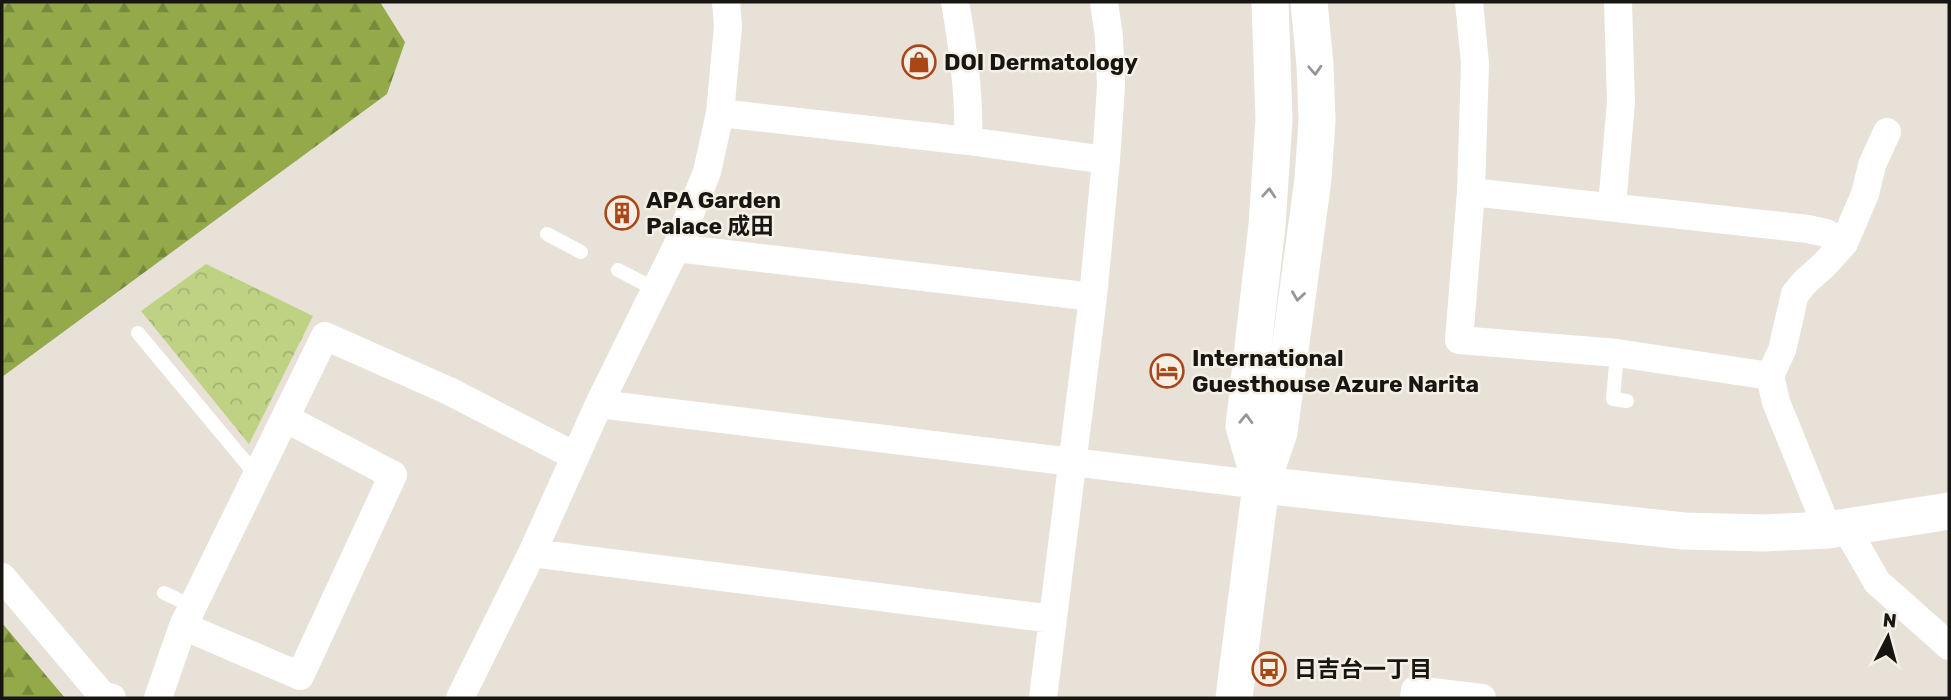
<svg xmlns="http://www.w3.org/2000/svg" width="1951" height="700" viewBox="0 0 1951 700" font-family="Rubik,'Noto Sans JP',sans-serif">
<style>
.forest{fill:url(#forest-firs)}
.park{fill:url(#park-crowns)}
.lines{fill:none;stroke-linecap:round;stroke-linejoin:round}
.service{stroke:#fff;stroke-width:14}
.minor{stroke:#fff;stroke-width:28}
.tertiary{stroke:#fff;stroke-width:37}
.oneway{stroke:#979694}
.labels{text-anchor:middle;dominant-baseline:central;stroke-width:5;stroke-linejoin:round;paint-order:stroke}
.poi-label{font-size:23px;font-weight:bold;fill:#181612;stroke:#f5efe5;text-anchor:start}
</style>
<defs>
<pattern id="forest-firs" width="22" height="20" patternUnits="userSpaceOnUse" patternTransform="scale(1.75)"><rect width="22" height="20" fill="#94a949"/><path d="M5 1l3.5 6h-7zM16 11l3.5 6h-7z" fill="#78893b"/></pattern>
<pattern id="park-crowns" width="20" height="18" patternUnits="userSpaceOnUse" patternTransform="scale(1.75)"><rect width="20" height="18" fill="#bfd284"/><path d="M2 6a3 3 0 1 1 6 0M12 15a3 3 0 1 1 6 0" fill="none" stroke="#a3b471"/></pattern>
</defs>
<rect width="100%" height="100%" fill="#e7e1d8"/>
<!-- forest -->
<path class="forest" d="M2 2H380L405 42 387 94 2 377Z
M2 623 65 698H2Z"/>
<!-- park -->
<path class="park" d="M206 264 313 316 249 444 141 311Z"/>
<g class="lines">
<!-- service -->
<path class="service" d="M547 234 581 252
M618 270 655 289
M138 333 257 476
M1617 353 1613 399 1627 401
M164 593 192 606"/>
<!-- minor -->
<path class="minor" d="M955 2C963 47 970 95 968 141
M1469 2 1475 63 1471 192 1459 340 1617 353 1770 376
M720 113 968 141 1106 160
M1471 192 1808 229 1826 233 1844 243
M1612 206 1621 102 1618 2
M676 248 1093 297
M599 404 1261 485
M1846 528 1877 582 1949 646
M1828 530 1776 402 1770 376 1782 350 1795 294 1805 282 1824 265 1844 243 1865 194 1872 165 1887 132
M532 553 1053 619
M2 577 102 695 112 698
M183 626 300 676 393 475 285 418
M158 698 183 626 325 336 449 391 575 456
M460 698 532 553 599 404 676 248 707 172 720 113 728 27 726 2
M1043 698 1093 297 1106 160 1111 86 1109 37 1104 2
M1414 698 1415 690 1482 698"/>
<!-- tertiary -->
<path class="tertiary" d="M1261 485 1684 531 1764 533 1828 530 1949 511
M1261 485 1244 426 1267 225 1274 119 1270 2
M1234 698 1261 485 1279 432 1313 179 1317 121 1315 65 1309 2"/>
</g>
<!-- one-way arrows -->
<defs><path id="oneway-chevron" d="M-2-3.5L2.5 0L-2 3.5" fill="none" stroke-width="1.6" stroke-linecap="round" stroke-linejoin="round" transform="scale(1.75)"/></defs>
<g class="oneway">
<use href="#oneway-chevron" transform="translate(1315 70) rotate(87)"/>
<use href="#oneway-chevron" transform="translate(1269 193) rotate(-86)"/>
<use href="#oneway-chevron" transform="translate(1298 296) rotate(98)"/>
<use href="#oneway-chevron" transform="translate(1246 419) rotate(-88)"/>
</g>
<!-- icons -->
<defs>
<symbol id="shop-ring" viewBox="-11 -11 22 22"><circle r="9.5" fill="#f5efe5" stroke="#ab4617" stroke-width="1.5"/><path d="M-5-2.5h2.3a2.7 3.5 0 0 1 5.4 0H5L5.5 6h-11ZM-1.5-2.5h3a1.5 2.3 0 0 0-3 0Z" fill="#ab4617"/></symbol>
<symbol id="building-ring" viewBox="-11 -11 22 22"><circle r="9.5" fill="#f5efe5" stroke="#ab4617" stroke-width="1.5"/><path d="M-4-6H4V6H1V3H-1V6H-4ZM-2.5-4.3h1.7v1.8h-1.7ZM.8-4.3h1.7v1.8H.8ZM-2.5-1h1.7V.8h-1.7ZM.8-1h1.7V.8H.8Z" fill="#ab4617"/></symbol>
<symbol id="hotel-ring" viewBox="-11 -11 22 22"><circle r="9.5" fill="#f5efe5" stroke="#ab4617" stroke-width="1.5"/><path d="M-6-4.5h1.5V1H6V5H4.5V3h-9V5H-6ZM-4 0a1.8 1.8 0 1 1 3.6 0ZM.5 0V-2.5h3Q6-2.5 6 0Z" fill="#ab4617"/></symbol>
<symbol id="bus-ring" viewBox="-11 -11 22 22"><circle r="9.5" fill="#f5efe5" stroke="#ab4617" stroke-width="1.5"/><path d="M-5-6H5V4H4V6H2V4H-2V6H-4V4H-5ZM-3.5-4V0h7V-4ZM-3.5 1.2v1.5H-2V1.2ZM2 1.2v1.5H3.5V1.2Z" fill="#ab4617"/></symbol>
</defs>
<g fill-rule="evenodd">
<use href="#shop-ring" x="900" y="43" width="38" height="38"/>
<use href="#building-ring" x="603" y="194" width="38" height="38"/>
<use href="#hotel-ring" x="1148" y="352" width="38" height="38"/>
<use href="#bus-ring" x="1250" y="650" width="38" height="38"/>
</g>
<g class="labels">
<!-- poi labels -->
<g class="poi-label">
<text x="944" y="62">DOI Dermatology</text>
<text x="646" y="200">APA Garden<tspan x="646" dy="26">Palace 成田</tspan></text>
<text x="1192" y="358">International<tspan x="1192" dy="26">Guesthouse Azure Narita</tspan></text>
<text x="1294" y="669">日吉台一丁目</text>
</g>
</g>
<!-- border -->
<rect width="1951" height="700" fill="none" stroke="#181612" stroke-width="7"/>
<!-- north arrow -->
<g transform="translate(1888 637) rotate(6)" stroke="#f5efe5" stroke-width="5" paint-order="stroke">
<path d="M0-5L12 26L0 18L-12 26Z" fill="#181612"/>
<text y="-10" font-size="19" font-weight="bold" text-anchor="middle" fill="#181612">N</text>
</g>
</svg>
